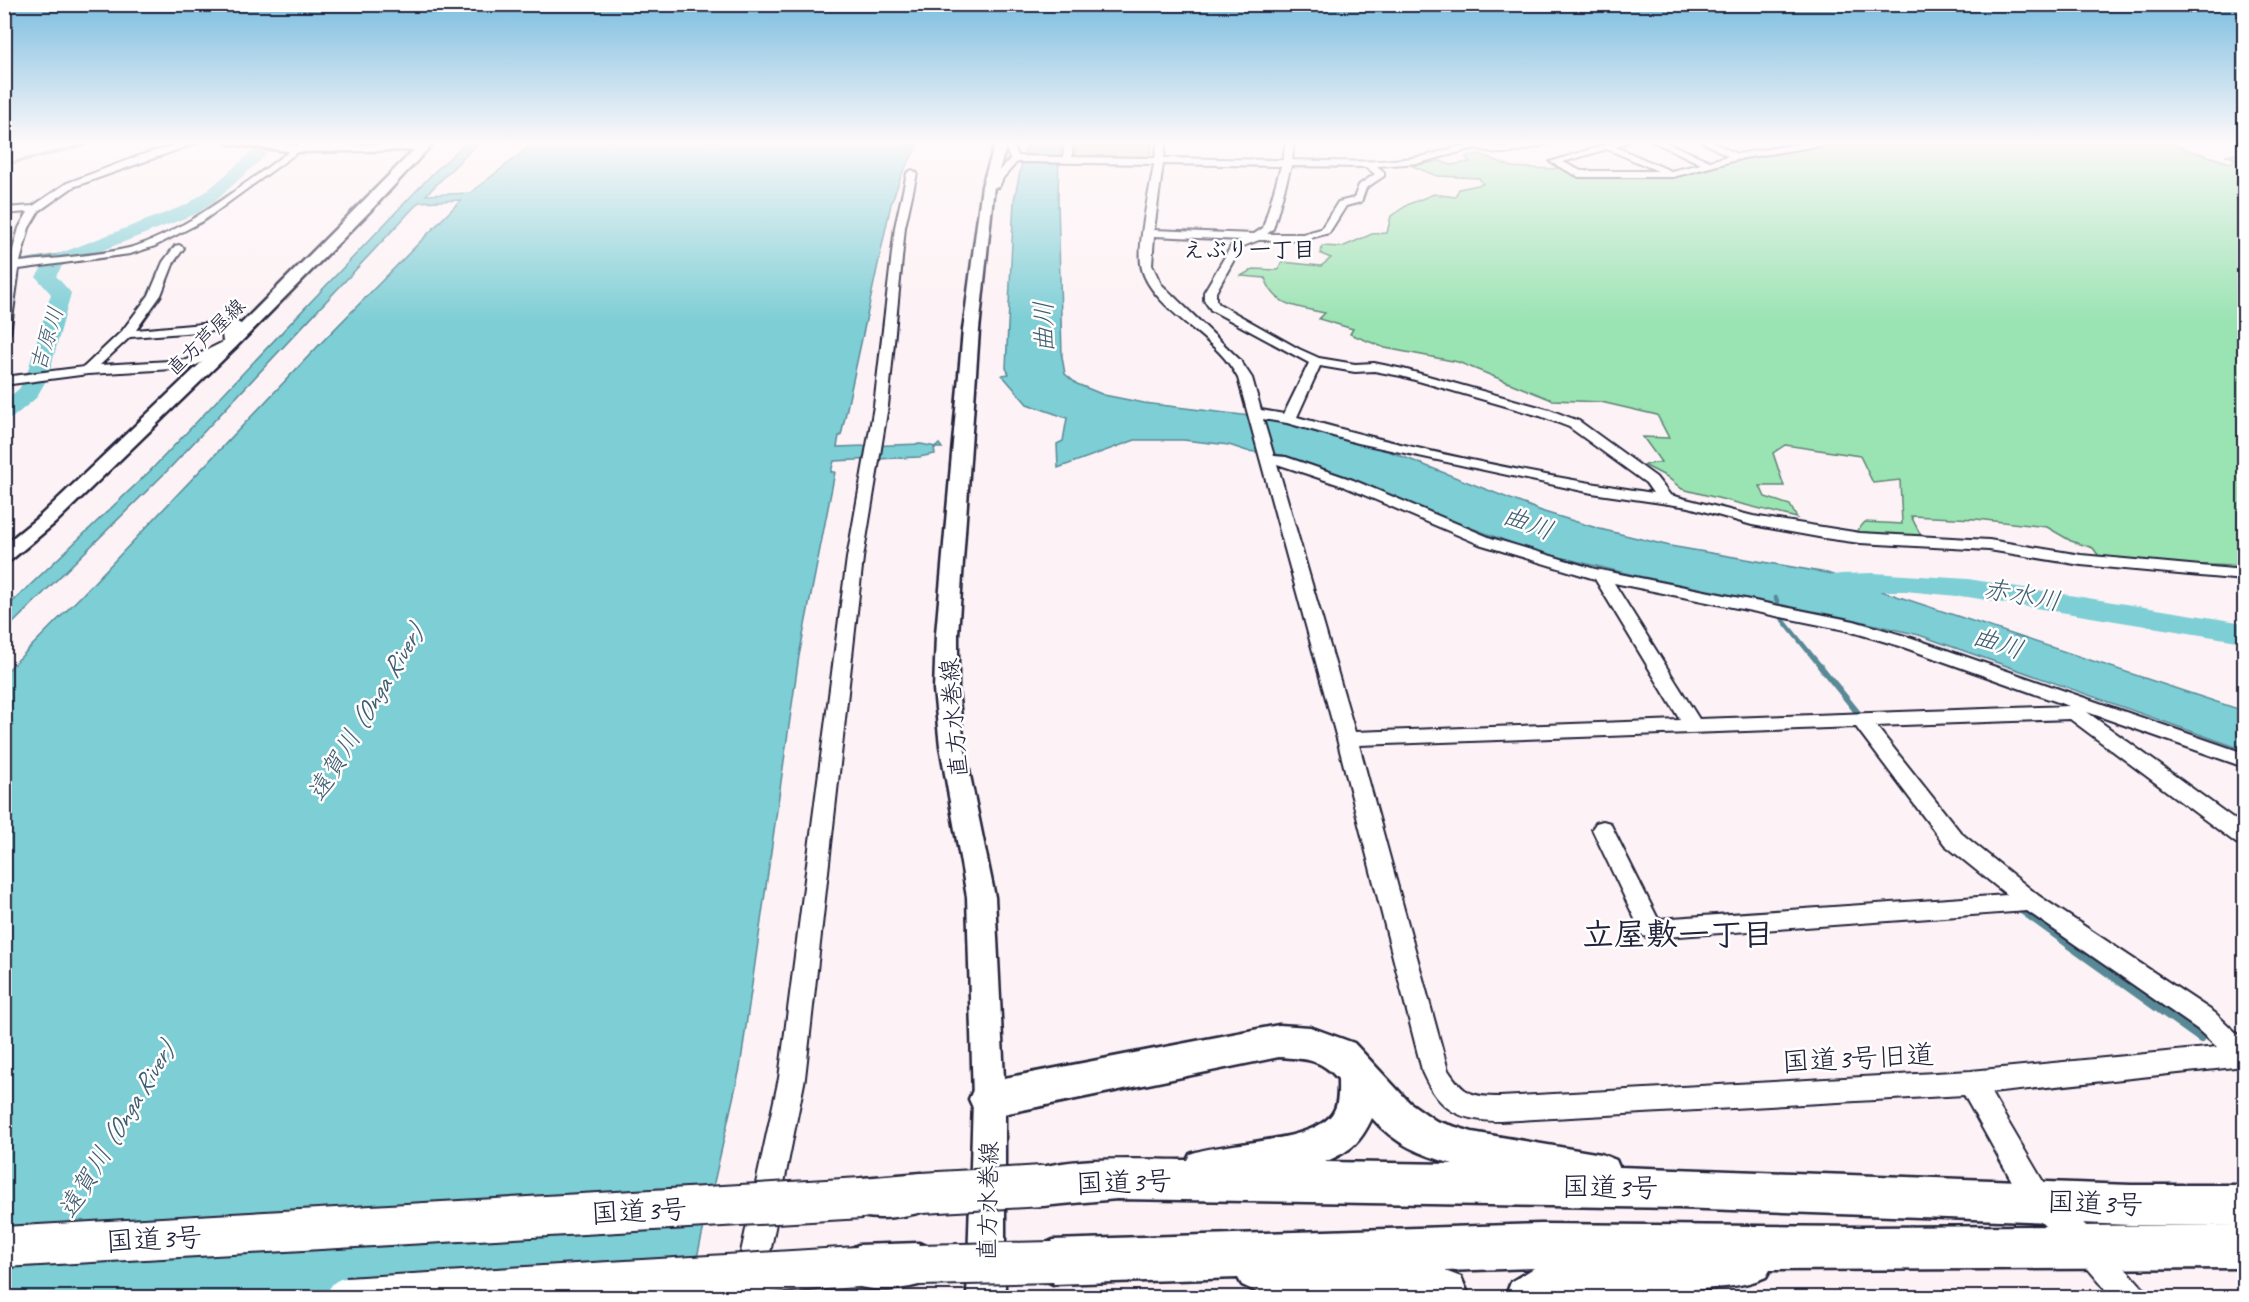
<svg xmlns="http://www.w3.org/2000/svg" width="2249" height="1302" viewBox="0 0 2249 1302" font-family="Caveat,'Klee One',sans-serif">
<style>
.green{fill:#9ae3b2;stroke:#5e8276;stroke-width:1.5}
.water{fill:#7dced5;stroke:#598997;stroke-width:1.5}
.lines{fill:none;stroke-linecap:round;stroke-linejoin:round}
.stream-far3{stroke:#598997;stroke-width:3}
.stream-far2{stroke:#598997;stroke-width:4.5}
.stream-far1{stroke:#598997;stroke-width:6}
.stream{stroke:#598997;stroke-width:8}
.river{fill:#7dced5;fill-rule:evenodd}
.minor-casing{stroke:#22223b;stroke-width:4}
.major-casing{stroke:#22223b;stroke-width:5}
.highway-casing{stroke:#22223b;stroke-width:5}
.minor{fill:#fff;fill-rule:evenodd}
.major{fill:#fff;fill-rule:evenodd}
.highway{fill:#fff;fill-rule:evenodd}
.highway-bridge-casing{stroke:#22223b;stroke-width:44;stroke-linecap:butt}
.highway-bridge{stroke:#fff;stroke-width:40}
.labels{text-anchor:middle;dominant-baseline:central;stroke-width:5;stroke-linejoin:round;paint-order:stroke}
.far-street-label{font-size:20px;fill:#22223b;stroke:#fff}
.far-neighbourhood-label{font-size:22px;font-weight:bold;fill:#22223b;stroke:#fff}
.far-water-label{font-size:22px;font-style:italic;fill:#425e71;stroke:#fff}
.street-label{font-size:24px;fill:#22223b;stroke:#fff}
.water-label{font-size:26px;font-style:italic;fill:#425e71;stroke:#fff}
.near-street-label{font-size:28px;fill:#22223b;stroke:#fff}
.near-neighbourhood-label{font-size:32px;font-weight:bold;fill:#22223b;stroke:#fff}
</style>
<rect width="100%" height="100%" fill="#fdf2f5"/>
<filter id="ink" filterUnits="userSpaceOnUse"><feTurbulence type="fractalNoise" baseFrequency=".0167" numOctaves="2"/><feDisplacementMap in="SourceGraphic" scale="12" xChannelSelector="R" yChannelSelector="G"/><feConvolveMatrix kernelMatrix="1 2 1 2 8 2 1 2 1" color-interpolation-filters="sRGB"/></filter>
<g filter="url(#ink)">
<!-- green -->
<path class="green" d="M1079 141H1152L1150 158 1143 160 1073 158Z
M1847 141H2181L2176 146 2230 163 2237 159 2225 155 2244 154V566L2166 564 2101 559 2093 548 2071 541 2047 527 1976 519 1911 516 1922 538 1855 533 1865 522 1902 524 1900 480 1873 483 1860 456 1785 445 1773 453 1784 486H1760L1765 497 1790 505 1797 518 1682 489 1667 477 1644 465 1661 462 1643 437 1669 438 1657 415 1601 402 1552 400 1458 362 1385 348 1350 334 1353 329 1319 319 1325 313C1296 306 1276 308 1265 278L1241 276 1253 269 1278 270 1282 262 1321 266 1331 258 1321 254 1322 246 1342 247 1372 234 1387 233 1391 216 1409 204 1434 194 1455 197 1459 189 1483 184 1479 178 1437 176 1412 166 1440 161 1451 165 1470 162 1465 157 1480 154 1512 167 1552 169 1568 166 1591 175H1686L1746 157Z"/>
<!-- water -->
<path class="water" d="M468 141H480L426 195 470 193 537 141H920L901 176 891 204 841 436H839L837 447 921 444 936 447 939 444 942 448H934L935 454 919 457 834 461 831 472H835L799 656 740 1068 688 1297H5V673L83 594 321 343 461 200 419 202 168 470 5 631V609L150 471 434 172Z
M1029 141H1063L1059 155 1058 201 1062 357 1065 374 1077 384 1104 395 1144 403 1284 420 1391 452 1544 512 1600 529 1670 546 1827 573 2244 711V750L1919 635 1842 617 1633 575 1530 550 1445 518 1359 481 1283 455 1247 451 1229 445 1183 440H1135L1058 468 1057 444 1063 441 1067 418 1027 404 1002 375 1009 374 1006 368 1014 200 1024 153Z"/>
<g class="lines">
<!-- stream-far3 -->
<path class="stream-far3" d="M4 165 101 141
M4 264 77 252"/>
<!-- stream-far2 -->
<path class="stream-far2" d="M1776 598 1783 620 1821 667"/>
<!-- stream-far1 -->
<path class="stream-far1" d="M1820 666 1858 713
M2020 910 2071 947"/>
<!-- stream -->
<path class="stream" d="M2069 945 2201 1039"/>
<!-- river -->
<path class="river" d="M264 141H281L220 197 198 213 62 266 56 276 71 293 48 377 36 398 12 418 4 420V401L19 389 26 377 51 294 36 277 48 258 186 205 208 190Z
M1873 573 1968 579 2244 623V642L1968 597 1905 591H1841L1809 595 1799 592 1794 586 1799 580 1841 574Z"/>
<defs>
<path id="minor" d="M190 141H202L73 187 39 211 29 228 20 262C56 258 94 256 129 248 185 234 256 174 304 141H313L203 221 155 246 130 254 19 269 10 333 4 337V287L8 271H4V265L9 264 19 228 28 212 4 214V208L33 206 67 183 141 155Z
M1006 141H1014L1013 146 1018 156 1063 157 1065 141H1073L1072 157 1155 158 1158 141H1166L1164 158 1283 160 1286 141H1294L1292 160C1334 161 1376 164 1418 157 1444 153 1468 141 1495 141L1485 145C1509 151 1529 141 1552 141L1551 143 1512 153H1496L1475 148 1419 163 1377 166 1384 172V176L1366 188 1361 202 1346 206 1329 233 1303 240H1259L1241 247 1216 292V300L1219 304 1299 349 1319 358 1355 364 1374 363 1403 369 1550 410 1579 421 1656 477 1670 495 1753 516 1860 533 1989 540 2081 555 2244 570V580L2081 565 1989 550 1860 543 1824 538 1752 525 1689 507 1592 493 1358 443 1287 423 1263 419 1274 456 1286 457 1353 480 1491 538 1595 569 1854 621 1912 638 2244 753V767L2087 712 2244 826V845L2236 843 2070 719 1876 726 1961 833 2039 896 2215 1013 2244 1040V1066L1991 1093 2048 1190 2098 1237 2143 1288 2148 1298H2113L2078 1257 2028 1210 1964 1095 1500 1121C1460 1121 1440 1111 1423 1074L1337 739 1238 378C1233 369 1227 360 1219 352 1197 329 1145 298 1141 264 1138 239 1150 190 1154 164L1017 162 1003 178 999 187 985 188V184L992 183 995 175 1010 159 1005 146ZM1163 164 1281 166 1263 228 1254 234 1154 230ZM1291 166 1366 167 1375 174 1359 185 1354 198 1338 202 1321 229 1303 234H1267L1273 229ZM1154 236 1241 240 1233 243 1204 292V300L1211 310 1309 363 1284 414 1261 410 1252 378 1240 360 1161 284 1152 265ZM1320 366 1355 372 1374 371 1401 376 1540 416 1569 427 1646 483 1653 493C1533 475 1413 450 1297 417ZM1277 464 1343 486 1479 544 1595 579 1680 720 1355 732ZM1614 583 1845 630 1900 646 2069 706 1699 719ZM1856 727 1945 845 2007 895 1658 919 1610 823 1603 821 1596 823 1592 829 1643 936 1651 938 2027 911 2197 1029 2217 1047 1971 1071 1500 1097C1471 1097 1464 1094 1448 1070L1359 745Z
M1617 141H1629L1616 147 1671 171 1701 164 1652 141H1663L1710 161 1728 156 1701 141H1711L1737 154 1816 141H1834L1830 144 1744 158 1673 177H1579L1550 162ZM1607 149 1658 171H1581L1563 162Z
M912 170 917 173 905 227 888 406 863 558 805 1078 761 1298H731L779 1078 847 558 874 406 895 227 907 173Z
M179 245 184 248 174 262 161 295 136 330 236 321 242 325 234 334 236 344 234 347 190 368 88 374 4 385V377L84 367 122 331 149 295 163 262 175 246ZM225 330 222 334 223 342 187 360 100 365 130 337Z"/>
<path id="major" d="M225 141H254L296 146 420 144 423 141H435L374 207 236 347 55 523 11 560 4 562V545L41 515 224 341 414 150 296 152 230 144Z
M996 141H1008L994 186 979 330 958 634V690L964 746 995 897 1005 1099V1298H967L973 1099 967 897 940 746 934 690 936 634 963 330 982 186Z"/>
<path id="highway" d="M1279 1025 1310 1027 1354 1043 1409 1102 1436 1121 1472 1132 1601 1154 1616 1160 1619 1167 2131 1185H2244V1268L1770 1270 1766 1277C1746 1286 1725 1287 1703 1289 1637 1297 1571 1298 1505 1298L1511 1282 1534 1268 1445 1271 1461 1277 1470 1298H1374L1257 1292 1242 1285 1238 1278 1053 1284 1038 1277 1031 1262 1038 1247 1053 1240 1541 1224 1862 1227 2237 1225H2131L1679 1208 1117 1199 1042 1206 1027 1200 1021 1186 1027 1172C1069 1155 1141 1160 1187 1160L1190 1154C1223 1141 1317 1144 1334 1111 1339 1102 1338 1089 1338 1079 1320 1058 1305 1059 1279 1057L989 1117 975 1112 969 1099 975 1086 989 1081ZM1372 1118C1396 1145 1420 1154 1453 1164L1325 1162C1350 1151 1360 1144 1372 1118Z
M922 1173 937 1179 943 1193 937 1207C911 1217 873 1223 847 1212L841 1198 847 1184 862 1178Z
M919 1243 934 1250 941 1265 934 1280C908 1291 869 1293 843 1282L836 1267 843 1252 858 1245Z"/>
</defs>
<!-- minor casing -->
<use href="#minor" class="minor-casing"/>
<!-- major casing -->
<use href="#major" class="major-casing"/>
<!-- highway casing -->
<use href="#highway" class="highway-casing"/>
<!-- minor -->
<use href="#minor" class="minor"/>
<!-- major -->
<use href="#major" class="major"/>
<!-- highway -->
<use href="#highway" class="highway"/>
<defs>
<path id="highway-bridge" d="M922 1193 1042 1186
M4 1247 862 1198
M919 1265 1053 1262
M347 1298 858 1267"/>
</defs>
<!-- highway-bridge casing -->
<use href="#highway-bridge" class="highway-bridge-casing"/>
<!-- highway-bridge -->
<use href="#highway-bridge" class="highway-bridge"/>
</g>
</g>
<!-- sky -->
<linearGradient id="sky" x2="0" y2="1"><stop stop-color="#7dbee0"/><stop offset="0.44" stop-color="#fef9fa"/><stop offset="1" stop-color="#fef9fa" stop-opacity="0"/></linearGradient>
<rect width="2249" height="323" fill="url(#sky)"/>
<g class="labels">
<!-- far-street labels -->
<g class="far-street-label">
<text transform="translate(206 337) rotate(-44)">直方芦屋線</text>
</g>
<!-- far-neighbourhood labels -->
<g class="far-neighbourhood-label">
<text x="1249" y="250">えぶり一丁目</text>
</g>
<!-- far-water labels -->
<g class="far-water-label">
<text transform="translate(47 339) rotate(-73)">吉原川</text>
</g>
<!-- street labels -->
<g class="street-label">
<text transform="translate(954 718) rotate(-95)">直方水巻線</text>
<text transform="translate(988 1201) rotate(-89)">直方水巻線</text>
</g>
<!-- water labels -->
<g class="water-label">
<text transform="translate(1044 327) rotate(-91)">曲川</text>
<text transform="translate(1528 523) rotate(20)">曲川</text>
<text transform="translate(2022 595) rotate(10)">赤水川</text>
<text transform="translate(1998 643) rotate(18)">曲川</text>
<text transform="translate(365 714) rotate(-59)">遠賀川 (Onga River)</text>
<text transform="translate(116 1131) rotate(-59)">遠賀川 (Onga River)</text>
</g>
<!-- near-street labels -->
<g class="near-street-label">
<text transform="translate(1858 1058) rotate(-3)">国道3号旧道</text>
<text transform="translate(1124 1182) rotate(-2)">国道3号</text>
<text transform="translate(1610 1187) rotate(1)">国道3号</text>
<text transform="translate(2095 1203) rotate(2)">国道3号</text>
<text transform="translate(639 1211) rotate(-3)">国道3号</text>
<text transform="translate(154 1239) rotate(-3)">国道3号</text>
</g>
<!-- near-neighbourhood labels -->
<g class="near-neighbourhood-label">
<text x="1678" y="934">立屋敷一丁目</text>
</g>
</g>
<!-- margin -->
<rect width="2249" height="1302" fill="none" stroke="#fff" stroke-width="24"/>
<rect x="12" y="12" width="2225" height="1278" fill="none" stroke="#22223b" stroke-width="2" filter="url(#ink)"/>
</svg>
